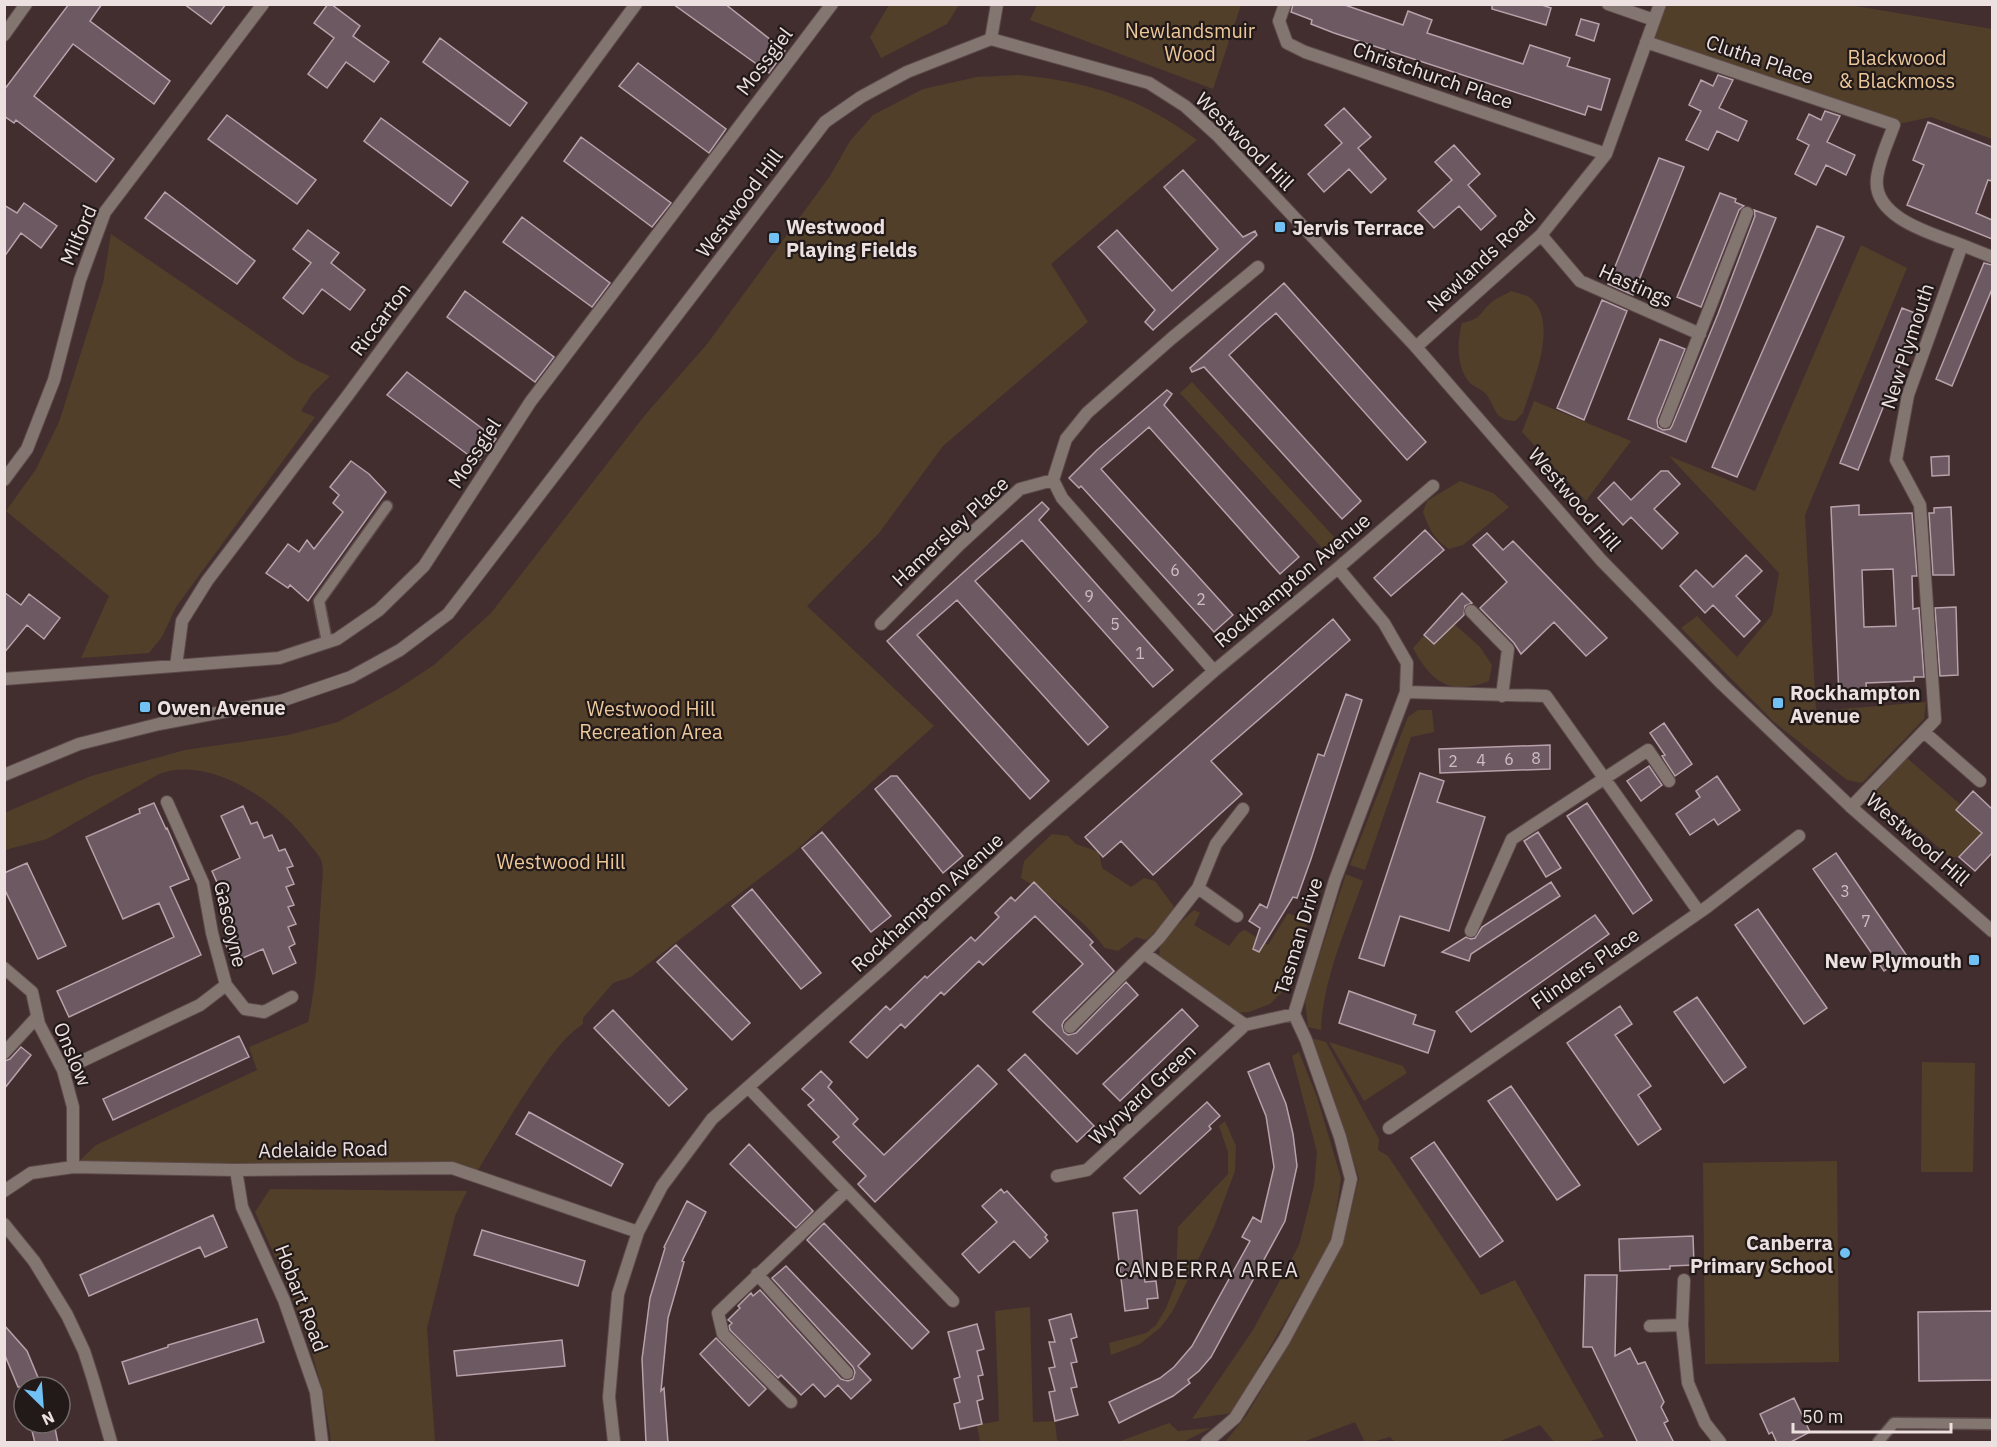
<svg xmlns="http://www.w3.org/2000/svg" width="1997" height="1447" viewBox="0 0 1997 1447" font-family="'IBM Plex Sans',sans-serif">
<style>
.green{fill:#513f29}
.building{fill:#6d5962;stroke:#b7a1ab;stroke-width:1.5;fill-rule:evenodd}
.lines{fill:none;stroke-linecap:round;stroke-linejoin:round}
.service-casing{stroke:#5d4a4b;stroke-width:13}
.minor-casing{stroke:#5d4a4b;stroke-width:14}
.tertiary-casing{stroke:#5d4a4b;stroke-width:14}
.service{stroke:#837670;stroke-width:10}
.minor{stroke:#837670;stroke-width:12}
.tertiary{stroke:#837670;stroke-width:12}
.poi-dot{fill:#71c1f5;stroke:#221919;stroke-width:2}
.labels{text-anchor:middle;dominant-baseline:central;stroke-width:4.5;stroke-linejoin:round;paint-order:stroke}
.number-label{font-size:16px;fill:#cdbec0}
.park-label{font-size:20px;fill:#ecc79a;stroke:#221919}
.street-label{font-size:20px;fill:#ede0e0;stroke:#221919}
.poi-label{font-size:20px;font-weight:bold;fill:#ede0e0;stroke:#221919;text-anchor:start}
.neighbourhood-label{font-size:21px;letter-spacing:1.5px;fill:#ede0e0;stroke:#221919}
</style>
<rect width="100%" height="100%" fill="#422e2f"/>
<!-- green -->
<path class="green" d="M1660 4 1850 5 1992 29V139L1931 117 1894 125 1646 42Z
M889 5V4L959 5 947 24 881 58 870 37Z
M1037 5V4L1241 5 1213 89 1030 20Z
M1018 75C1087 81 1141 98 1197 140L1051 264 1088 322 943 446 879 533 807 606 934 726 794 852 631 977 613 983 583 1018V1024C562 1038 549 1059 534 1080 513 1111 494 1143 475 1175L452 1168 73 1167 96 1145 257 1070 249 1047 308 1022C317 982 318 941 321 900 321 889 324 874 322 863 321 857 314 850 310 845 281 804 211 754 159 774L47 839 5 850 4 813 91 776 185 750 288 735 338 722 396 690 434 665 491 613 645 415 707 344 830 176 850 141 873 115 923 89 977 77Z
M111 234 297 361 330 376 312 394 301 411 315 417 176 607 162 637 149 653 81 658 109 596 6 511 36 469 59 422 103 283Z
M1861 245 1907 268 1805 515 1816 711 1926 702 1924 719 1862 783 1847 780 1774 722 1681 628 1697 616 1737 657 1772 615 1779 573 1669 456 1755 491Z
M1511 291C1516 293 1524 294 1529 297 1561 321 1532 383 1523 413L1515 421C1494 421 1496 407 1486 394 1482 390 1475 387 1470 383 1456 368 1457 341 1462 323 1483 319 1480 311 1493 301 1498 297 1505 295 1511 291Z
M1192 382 1335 538 1323 549 1180 393Z
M1534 401 1631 441 1586 501 1522 432Z
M1460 481 1493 493 1509 507 1463 545 1449 549C1434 539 1429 529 1423 512L1427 501Z
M1443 614 1480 647 1492 665 1489 681C1450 696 1431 682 1413 648Z
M1418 710H1432L1434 732 1411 737 1365 870 1350 865 1408 717Z
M1907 758 1961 805 1956 810 1982 833 1959 857H1950L1875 793Z
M1052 834 1068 836 1076 844 1099 852 1102 868 1131 887 1144 878 1155 881 1175 908 1169 919 1146 940 1136 937 1118 951 1105 948C1083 919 1052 896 1021 878L1024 861Z
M1346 874 1363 881C1346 929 1323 979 1321 1030L1308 1027 1305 1000Z
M1194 910 1200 913 1194 925 1229 946 1239 933 1245 930 1268 945 1288 913 1308 922 1282 992 1270 1004 1249 1012 1230 1013 1159 959 1160 941Z
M1311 1038 1326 1042 1379 1139 1378 1150 1388 1156 1481 1295 1515 1280 1604 1437 1587 1442H1554L1540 1425 1498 1442H1395L1390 1437 1372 1442H1365L1355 1422 1303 1442H1225L1246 1416 1283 1354 1343 1244 1359 1178 1332 1093Z
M1329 1042 1403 1066 1407 1073 1364 1101Z
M1299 1052 1317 1097 1341 1178 1332 1240 1232 1413 1192 1419 1253 1330 1299 1245 1314 1186 1317 1152 1292 1056Z
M1922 1062 1975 1063 1973 1172H1921Z
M1225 1121 1236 1146 1235 1171 1214 1227 1172 1312 1161 1327 1140 1344 1111 1355 1109 1343 1146 1333 1156 1325 1166 1308 1176 1283 1178 1227 1228 1174V1152L1219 1126Z
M1837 1161 1839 1362 1705 1364 1703 1163Z
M270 1189 467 1191 455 1216 427 1328 435 1442H331C322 1361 289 1286 255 1212Z
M1030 1307 1033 1422 1055 1421 1057 1440 1061 1442H980L977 1425 999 1421 995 1311Z
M1169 1423 1178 1431 1211 1428 1183 1442H1118Z"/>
<!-- building -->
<path class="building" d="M69 4H102L90 21 170 81 154 104 73 44 34 96 114 159 96 182 16 120 14 123 4 116V90Z
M184 4H226L211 24Z
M328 4H331L360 26 353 36 389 62 374 82 346 62 327 88 308 74 334 38 314 23Z
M673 4H725L785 51 769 73Z
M1293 4H1342L1403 25 1408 11 1432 20 1427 33 1523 64 1530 45 1570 58 1567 66 1610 79 1601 110 1588 106 1585 115 1334 33 1311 24 1312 20 1291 12Z
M1492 4H1539L1551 8 1546 25 1492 9Z
M1581 19 1599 24 1594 41 1576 35Z
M440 38 527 103 510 126 423 62Z
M638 63 726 129 709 153 619 86Z
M1718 75 1733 80 1719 108 1747 121 1738 141 1717 131 1708 150 1686 140 1701 111 1689 105 1701 80 1713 86Z
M1344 108 1371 137 1358 148 1386 179 1371 193 1349 169 1324 192 1308 174 1342 143 1325 125Z
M1825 111 1840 116 1827 142 1855 155 1846 175 1826 165 1816 185 1795 174 1809 145 1797 139 1809 114 1821 120Z
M227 115 316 180 297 204 208 139Z
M381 118 468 182 451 206 364 141Z
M1928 122 1992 147V181L1988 180 1976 213 1992 220V239L1907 205 1924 165 1913 160Z
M581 137 671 203 652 227 564 161Z
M1454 145 1480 174 1468 185 1496 216 1481 230 1459 206 1434 228 1418 211 1452 180 1435 162Z
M1659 158 1684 167 1633 295 1608 284Z
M1183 170 1243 237 1255 231 1257 235 1153 330 1145 322 1155 310 1098 247 1117 230 1172 291 1218 249 1164 187Z
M165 192 255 261 237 284 145 218Z
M1720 193 1736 199 1735 202 1744 206 1739 210 1701 307 1677 297Z
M24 203 57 226 41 248 21 233 4 257V205L17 213Z
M1754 210 1776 218 1686 442 1628 419 1660 339 1685 349 1657 420 1658 427 1663 430 1670 429 1672 426 1718 314 1755 216Z
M522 217 610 283 592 307 503 242Z
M1817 226 1844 237 1737 477 1712 467Z
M308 230 339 253 331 263 365 290 350 310 322 289 303 314 283 298 311 263 293 249Z
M1984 263 1992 265V289L1952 386 1936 379Z
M1284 283 1426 442 1407 460 1276 313 1262 325 1229 355 1361 501 1342 519 1204 367 1192 372 1190 368Z
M465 291 554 357 535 382 447 317Z
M1602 300 1627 311 1584 420 1557 408Z
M1902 308 1920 315 1858 470 1840 463Z
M407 372 496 439 478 462 387 395Z
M1167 390 1172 394 1164 405 1299 557 1280 574 1149 427 1101 469 1233 615 1214 632 1081 486 1079 488 1069 478 1097 450Z
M1949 456V475L1932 476 1931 457Z
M351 461 369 474 386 492 308 601 290 585 288 588 266 573 288 544 299 552 307 540 314 549 343 512 333 503 339 495 330 487Z
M1661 471H1668L1680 484 1654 509 1678 533 1662 549 1631 517 1623 525 1598 498 1614 482 1631 500Z
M1042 502 1049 509 1039 520 1173 670 1153 687 1022 540 975 581 1108 727 1088 745 957 600 917 635 1049 781 1030 799 887 641Z
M1859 505V515L1912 513 1917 576H1912L1913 609 1919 608 1924 677H1914V681L1866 683 1867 696 1839 697 1831 507ZM1893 569 1896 626 1864 627 1862 570Z
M1951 507 1954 575H1933L1929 513H1934V508Z
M1425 530 1444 550 1391 596 1374 578Z
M1487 533 1503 550 1513 541 1607 638 1586 656 1554 622 1521 654 1514 643 1480 608 1507 582 1473 545Z
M1746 555 1762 571 1736 596 1760 621 1744 637 1713 605 1705 613 1680 586 1696 570 1713 587Z
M4 592 21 605 29 594 60 618 44 639 27 625 4 653Z
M1462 593 1472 603 1465 606 1464 615 1434 644 1424 635Z
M1956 607 1958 675 1940 676 1935 608Z
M1333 619 1350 640 1211 761 1242 794 1153 875 1121 841 1103 857 1085 837Z
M1346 694 1362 700 1311 859 1297 898 1293 897 1259 952 1253 949 1260 928 1249 921 1260 904 1267 908 1318 754 1324 756Z
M1664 723 1692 764 1675 776 1662 756 1665 755 1650 733Z
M1550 745V769L1440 773 1439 749Z
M1649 766 1662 785 1641 801 1627 781Z
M1420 773 1444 781 1437 802 1485 817 1449 931 1400 916 1384 966 1359 958Z
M891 776H897L963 856 943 873 875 789Z
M1717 776 1740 810 1718 825 1714 819 1690 835 1676 814 1700 797 1696 791Z
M1973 791 1992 809V853L1975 871 1959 857 1982 833 1956 810Z
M154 803 166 829 167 828 189 879 170 887 201 955 69 1017 57 991 174 937 159 903 123 919 86 837 140 813 139 809Z
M1587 803 1652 900 1633 914 1567 816Z
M243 806 251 824 257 822 264 838 272 835 279 851 285 849 293 866 287 868 294 884 286 887 294 905 288 907 296 924 288 927 295 944 289 947 296 963 273 974 263 949 234 962 225 943 230 941 223 924 227 922 220 906 226 903 212 871 240 858 221 816Z
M822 832 891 916 871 932 802 848Z
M1538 832 1561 868 1546 877 1524 841Z
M1836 853 1907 956 1884 971 1813 869Z
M27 863 66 946 38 959 4 888V873Z
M1034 882 1093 942 1090 945 1114 971 1064 1021 1062 1025 1064 1032 1068 1035 1076 1033 1126 982 1138 995 1077 1054 1033 1012 1083 964 1035 916 983 965 979 961 944 995 941 992 905 1028 901 1024 867 1058 850 1042 886 1006 890 1010 925 976 927 978 971 937 975 941 999 917 995 913 1011 897 1015 901Z
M1551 882 1560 896 1471 954 1469 961 1442 952 1466 937 1471 939 1475 938 1482 927Z
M752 889 821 973 801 989 732 906Z
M1758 909 1827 1008 1804 1024 1735 925Z
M1595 915 1609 934 1471 1032 1456 1012Z
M676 945 750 1023 732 1040 657 962Z
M1349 991 1416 1015 1413 1024 1435 1031 1428 1053 1339 1023Z
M1697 997 1746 1067 1724 1083 1674 1012Z
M1620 1006 1632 1024 1615 1035 1651 1086 1638 1095 1661 1129 1638 1145 1567 1043Z
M1182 1009 1198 1026 1120 1101 1103 1084Z
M613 1010 687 1089 669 1106 594 1028Z
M239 1036 249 1057 113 1120 103 1099Z
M21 1047 31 1055 4 1089V1061L10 1059Z
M1025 1054 1094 1126 1077 1142 1008 1070Z
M1269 1063 1286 1104 1293 1134 1297 1166 1285 1221 1211 1357 1199 1371 1188 1380 1190 1383 1173 1396 1119 1423 1109 1402 1160 1378 1174 1367 1192 1346 1250 1241 1242 1237 1253 1217 1261 1222 1274 1167 1266 1116 1248 1072Z
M978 1065 997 1084 875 1202 858 1184 866 1176 833 1142 839 1137 808 1105 814 1100 802 1089 821 1071 832 1082 828 1087 858 1119 853 1124 884 1155Z
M1511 1086 1580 1185 1557 1200 1488 1101Z
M1207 1102 1220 1116 1209 1126 1211 1129 1140 1194 1124 1178Z
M529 1112 623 1164 611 1186 516 1134Z
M1434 1142 1503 1241 1480 1257 1411 1158Z
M749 1144 813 1211 796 1228 730 1164Z
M1001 1189 1004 1193 1007 1191 1028 1214 1047 1235 1045 1237 1048 1241 1030 1258 1014 1241 979 1273 962 1254 997 1222 982 1206Z
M687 1201 706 1212 682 1261 684 1262 668 1318 661 1391 664 1388 668 1443H646L642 1359 650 1298 665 1248 664 1247Z
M1137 1210 1145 1282 1156 1281 1158 1298 1147 1299 1148 1308 1125 1311 1113 1213Z
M213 1215 227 1247 205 1257 200 1247 89 1296 80 1275Z
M824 1223 929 1332 912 1349 807 1240Z
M482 1230 585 1261 578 1286 474 1255Z
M1693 1236 1694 1265 1670 1266V1269L1620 1271 1619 1239Z
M786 1266 870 1354 858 1366 871 1380 851 1399 838 1385 825 1397 813 1384 801 1395 781 1375 778 1378 730 1330 729 1326 732 1323 728 1320 740 1308 738 1306 751 1293 753 1296 760 1290 841 1379 848 1381 853 1379 855 1372 853 1367 772 1278Z
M1585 1275H1617L1615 1356 1630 1348 1638 1364 1645 1362 1664 1402 1661 1407 1668 1421 1664 1423 1674 1443H1638L1592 1347H1583Z
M1992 1311V1380L1919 1381 1918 1312Z
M1071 1314 1077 1337 1071 1339 1077 1362 1071 1363 1077 1387 1071 1388 1078 1415 1055 1421 1049 1392 1055 1391 1049 1368 1055 1367 1049 1342H1055L1049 1320Z
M257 1319 264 1342 129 1384 122 1362 168 1347V1345Z
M977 1324 984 1349 977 1351 983 1375 978 1376 983 1399 977 1401 982 1424 960 1429 954 1404 960 1402 954 1379 960 1377 948 1332Z
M4 1325 27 1351 42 1387H18L4 1353Z
M716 1338 766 1389 749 1406 700 1354Z
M562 1340 565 1366 457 1376 454 1351Z
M1794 1398 1810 1432 1789 1443H1777L1772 1432 1769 1434 1760 1414Z
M30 1423H54L58 1443H35Z"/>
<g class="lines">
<defs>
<path id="service" d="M327 642 319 601 387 506
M1878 1442 1894 1423 1992 1424"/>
<path id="minor" d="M1285 4 1279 21 1287 43 1305 52 1606 154
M1608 4 1654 20
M4 35 26 4
M1646 42 1894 125C1888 142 1879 160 1877 178 1872 218 1933 234 1962 245L1908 395 1896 460 1920 505 1935 720 1851 807
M1541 235 1580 281 1700 334
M1962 245 1992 257
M1416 347 1541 235 1606 154 1660 4
M1665 422 1747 213
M4 480 27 449 54 380 80 280 105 212 263 4
M1471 611 1508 649 1502 696
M881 624 959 545 1020 489 1053 480
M176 666 182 621 207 581 348 395 636 4
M1214 671 1062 498 1053 480 1066 439 1087 413 1172 338 1258 267
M4 679 279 658 337 639 379 610 424 566 531 401 832 4
M1406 692 1546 696 1699 912
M1924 732 1980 781
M1243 809 1216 844 1198 888 1159 938 1144 953 1245 1025 1294 1014
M1198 888 1237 916
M1471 931 1512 839 1648 750 1669 781
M4 968 32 992 39 1024 63 1070 73 1107V1167
M226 985 245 1009 264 1012 292 997
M1070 1027 1144 953
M4 1053 37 1017
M63 1070 200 1005 226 985 212 933 203 883 167 802
M748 1087 953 1301
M1389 1128 1707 907 1799 836
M236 1170 242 1207 284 1300 316 1392 322 1442
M1057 1176 1087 1170 1245 1025
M4 1191 31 1173 73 1167 236 1170 452 1168 638 1232
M4 1224 34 1261 67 1315 84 1351 93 1379 111 1442
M757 1274 847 1373
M1684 1280 1682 1325 1688 1383 1705 1423 1720 1442
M1650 1326 1682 1325
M791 1402 723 1334 718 1313 846 1191
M614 1442 609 1397 618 1294 638 1232 662 1186 712 1119 886 965 1029 834 1214 671 1338 568 1433 486
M1207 1442 1235 1418 1284 1340 1337 1242 1351 1179 1340 1137 1306 1040 1294 1014 1335 880 1406 692 1407 663 1384 623 1338 568"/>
<path id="tertiary" d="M991 39 997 4
M4 775 79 744 159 724 281 701 351 677 400 650 448 614 825 122 861 97 907 72 991 39 1149 83 1185 106 1217 135 1416 347 1601 560 1722 684 1851 807 1992 931"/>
</defs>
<!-- service casing -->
<use href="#service" class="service-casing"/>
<!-- minor casing -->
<use href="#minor" class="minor-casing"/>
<!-- tertiary casing -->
<use href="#tertiary" class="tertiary-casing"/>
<!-- service -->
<use href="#service" class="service"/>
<!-- minor -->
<use href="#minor" class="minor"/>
<!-- tertiary -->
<use href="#tertiary" class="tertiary"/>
</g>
<!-- markers -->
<g class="poi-dot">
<rect x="1274" y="221" width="12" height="12" rx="3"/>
<rect x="768" y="232" width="12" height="12" rx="3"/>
<rect x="1772" y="697" width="12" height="12" rx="3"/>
<rect x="139" y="701" width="12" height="12" rx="3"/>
<rect x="1968" y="954" width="12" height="12" rx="3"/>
<circle cx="1845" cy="1253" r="6"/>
</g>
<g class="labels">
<!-- number labels -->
<g class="number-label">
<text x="1175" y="570">6</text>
<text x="1089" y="596">9</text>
<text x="1201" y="599">2</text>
<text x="1115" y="624">5</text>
<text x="1140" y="653">1</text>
<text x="1536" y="758">8</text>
<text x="1509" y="759">6</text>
<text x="1481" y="760">4</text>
<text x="1453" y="761">2</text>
<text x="1845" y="891">3</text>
<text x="1866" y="921">7</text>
</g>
<!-- park labels -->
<g class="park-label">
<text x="1190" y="30">Newlandsmuir<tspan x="1190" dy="23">Wood</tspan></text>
<text x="1897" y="57">Blackwood<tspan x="1897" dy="23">&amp; Blackmoss</tspan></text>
<text x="651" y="708">Westwood Hill<tspan x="651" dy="23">Recreation Area</tspan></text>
<text x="561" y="861">Westwood Hill</text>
</g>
<!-- street labels -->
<g class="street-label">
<text transform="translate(1760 59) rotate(19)">Clutha Place</text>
<text transform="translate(764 61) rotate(-53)">Mossgiel</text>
<text transform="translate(1433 75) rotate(19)">Christchurch Place</text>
<text transform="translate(1245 141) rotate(45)">Westwood Hill</text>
<text transform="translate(739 203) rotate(-53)">Westwood Hill</text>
<text transform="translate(78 235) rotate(-67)">Milford</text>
<text transform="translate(1481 260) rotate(-43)">Newlands Road</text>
<text transform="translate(1636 285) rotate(24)">Hastings</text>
<text transform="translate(380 319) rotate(-53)">Riccarton</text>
<text transform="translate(1907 346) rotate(-72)">New Plymouth</text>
<text transform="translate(474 453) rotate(-57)">Mossgiel</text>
<text transform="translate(1575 499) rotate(49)">Westwood Hill</text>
<text transform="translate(950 531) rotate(-43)">Hamersley Place</text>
<text transform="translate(1292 580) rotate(-40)">Rockhampton Avenue</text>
<text transform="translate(1918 839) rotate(41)">Westwood Hill</text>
<text transform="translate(927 902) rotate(-42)">Rockhampton Avenue</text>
<text transform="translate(231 924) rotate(77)">Gascoyne</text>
<text transform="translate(1298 936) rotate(-73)">Tasman Drive</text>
<text transform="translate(1585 968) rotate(-35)">Flinders Place</text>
<text transform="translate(73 1054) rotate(67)">Onslow</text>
<text transform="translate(1142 1094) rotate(-43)">Wynyard Green</text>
<text transform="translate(323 1149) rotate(-1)">Adelaide Road</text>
<text transform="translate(302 1298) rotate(69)">Hobart Road</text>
</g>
<!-- poi labels -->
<g class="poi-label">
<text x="786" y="226">Westwood<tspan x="786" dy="23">Playing Fields</tspan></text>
<text x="1292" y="227">Jervis Terrace</text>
<text x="1790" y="692">Rockhampton<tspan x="1790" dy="23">Avenue</tspan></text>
<text x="157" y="707">Owen Avenue</text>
<text x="1962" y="960" text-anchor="end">New Plymouth</text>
<text x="1833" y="1242" text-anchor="end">Canberra<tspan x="1833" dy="23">Primary School</tspan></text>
</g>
<!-- neighbourhood labels -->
<g class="neighbourhood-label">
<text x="1207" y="1269">CANBERRA AREA</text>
</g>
</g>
<!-- border -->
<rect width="1997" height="1447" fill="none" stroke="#ede0e0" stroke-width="12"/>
<!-- north arrow -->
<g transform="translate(42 1405) rotate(155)"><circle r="28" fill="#221919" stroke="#736969" stroke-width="1.5"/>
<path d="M0-4.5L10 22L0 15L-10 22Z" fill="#71c1f5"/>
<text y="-9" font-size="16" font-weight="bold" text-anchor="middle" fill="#ede0e0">N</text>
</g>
<!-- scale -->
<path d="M1793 1423v9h158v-9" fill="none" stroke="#ede0e0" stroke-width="3"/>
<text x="1802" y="1423" font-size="18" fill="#ede0e0" stroke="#221919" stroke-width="4.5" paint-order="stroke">50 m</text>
</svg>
